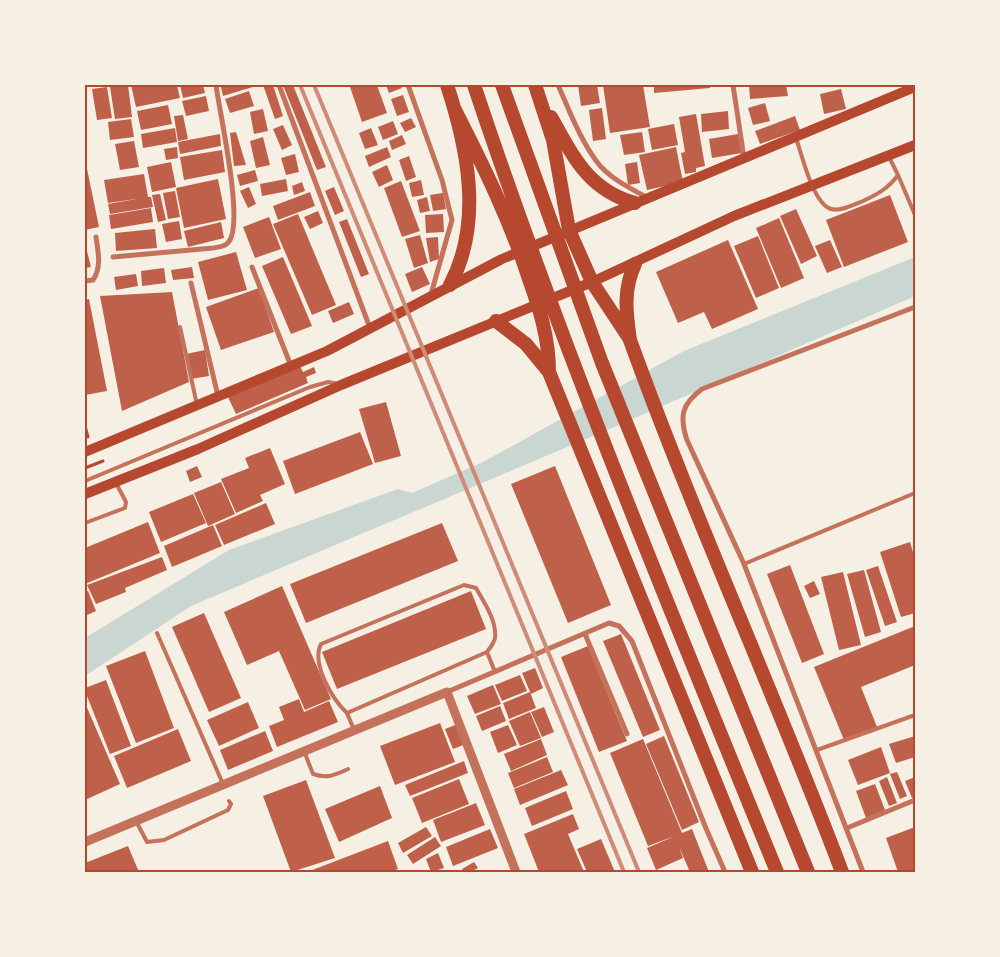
<svg xmlns="http://www.w3.org/2000/svg" width="1000" height="957" viewBox="0 0 1000 957" font-family="'Golos Text',sans-serif">
<style>
.water{fill:#c9d6d2}
.building{fill:#bf614a}
.lines{fill:none;stroke-linecap:round;stroke-linejoin:round}
.path{stroke:#b5482f;stroke-width:3}
.service{stroke:#c5725c;stroke-width:4}
.minor{stroke:#c5725c;stroke-width:5}
.tertiary{stroke:#c5725c;stroke-width:9}
.secondary{stroke:#b5482f;stroke-width:10}
.motorway{stroke:#b5482f;stroke-width:14}
.rail{stroke:#cf8b77;stroke-width:4}
.neatline{fill:none;stroke:#b5482f;stroke-width:2}
</style>
<rect width="100%" height="100%" fill="#f6efe4"/>
<!-- water -->
<path class="water" d="M915 257V296L612 428 191 606 85 676V638L229 550 398 489 412 493 483 462 684 351Z"/>
<!-- building -->
<path class="building" d="M128 85 132 117 115 119 110 87Z
M131 85H177L180 98 136 107Z
M180 85H203L205 93 183 98Z
M227 85H259L223 96 221 87Z
M263 85H273L283 116 275 119Z
M283 85H293L326 167 317 170Z
M357 85H377L387 113 362 122 350 87Z
M386 85H400L402 88 389 93Z
M578 85H597L600 103 581 106Z
M603 85H643L650 127 610 133Z
M654 85H709L710 88 654 93Z
M749 85H786L788 96 750 99Z
M107 87 112 118 97 120 92 89Z
M841 89 846 109 824 114 820 94Z
M249 91 254 106 230 113 225 99Z
M403 95 409 112 397 116 391 99Z
M206 96 209 111 186 116 182 101Z
M765 103 770 121 753 125 748 108Z
M168 105 172 124 141 130 137 111Z
M602 108 606 139 593 141 589 110Z
M263 109 268 131 254 134 250 112Z
M728 111 729 129 702 132 701 114Z
M696 114 705 166 696 168V172L685 174 681 153 685 152 679 117Z
M183 115 188 139 178 141 174 116Z
M795 116 800 130 760 144 755 131Z
M411 118 416 127 405 132 400 123Z
M131 119 134 137 110 140 108 122Z
M393 121 398 134 383 140 378 127Z
M674 124 678 145 652 150 648 129Z
M283 125 292 145 282 150 273 129Z
M175 128 177 142 143 148 141 134Z
M371 128 378 145 365 149 359 133Z
M236 132 246 165 234 166 230 133Z
M642 132 645 152 624 155 620 135Z
M220 134 221 146 180 154 178 142Z
M738 134 742 153 712 158 709 139Z
M402 135 406 144 392 150 389 141Z
M263 137 270 165 256 168 250 141Z
M134 141 139 167 120 170 115 144Z
M177 147 178 158 166 160 164 149Z
M387 147 391 157 369 167 365 156Z
M676 147 683 182 647 190 639 155Z
M222 150 225 172 184 180 180 157Z
M295 154 299 172 286 175 281 158Z
M409 156 416 177 406 181 399 160Z
M85 159 99 227 85 230Z
M171 162 176 187 152 192 147 167Z
M637 162 640 183 628 185 625 164Z
M387 165 393 180 379 187 372 172Z
M255 170 258 181 240 186 237 175Z
M144 174 148 197H151L153 207 110 214 108 204 136 199 108 203 104 180Z
M218 179 226 219 184 228 176 188Z
M286 179 288 191 262 196 260 184Z
M421 180 424 195 412 197 409 183Z
M401 181 420 231 402 237 384 188Z
M302 182 305 191 294 195 292 186Z
M249 187 256 204 248 208 240 191Z
M334 187 344 211 335 215 325 191Z
M175 191 180 217 168 219 163 193Z
M310 192 315 206 278 220 273 206Z
M443 193 446 209 433 211 430 195Z
M160 194 166 220 158 222 152 195Z
M890 195 908 242 844 267 826 220Z
M427 197 430 211 420 213 417 200Z
M151 208 153 222 111 229 109 215Z
M796 209 817 256 801 264 780 216Z
M318 211 323 223 310 229 304 217Z
M298 214 336 305 312 315 273 224Z
M443 214 444 232 426 233 425 215Z
M269 217 281 249 255 258 243 227Z
M779 218 804 278 781 288 756 228Z
M347 219 369 274 361 277 339 222Z
M179 221 182 239 166 242 162 224Z
M221 222 224 238 188 247 184 231Z
M155 229 157 248 116 251 115 233Z
M420 235 428 263 414 268 405 239Z
M758 236 779 288 756 298 734 246Z
M438 237 439 259 430 262 426 238Z
M728 240 758 309 712 329 704 312 678 323 656 272Z
M830 240 842 267 827 273 815 246Z
M85 243 91 267 85 268Z
M236 252 247 290 208 300 198 262Z
M283 257 312 326 291 334 262 266Z
M192 267 194 278 173 280 171 270Z
M422 267 430 284 412 292 405 274Z
M164 268 166 283 142 286 141 271Z
M136 274 138 286 116 290 114 277Z
M259 288 274 332 221 350 206 307Z
M172 292 189 382 122 411 100 296Z
M89 299 107 391 85 395V300Z
M349 302 354 314 333 323 328 311Z
M205 350 209 376 191 379 186 354Z
M300 366 303 372 314 367 316 373 306 377 308 383 236 414 228 397Z
M386 402 401 456 375 463 359 409Z
M360 432 373 464 295 494 283 461Z
M270 448 285 484 260 495 263 501 236 513 221 479 249 468 245 458Z
M197 466 202 477 190 482 186 471Z
M555 466 611 605 568 623 511 484Z
M221 482 235 514 208 526 194 493Z
M193 494 206 523 161 542 149 512Z
M266 503 275 524 224 545 215 525Z
M148 522 160 553 85 584V548Z
M442 523 458 561 306 623 290 584Z
M213 525 222 546 172 567 164 546Z
M910 542 915 559V613L901 617 880 552Z
M162 557 167 570 125 588 126 592 96 604 87 585Z
M790 565 824 654 802 663 767 574Z
M878 566 897 622 885 626 866 570Z
M864 570 881 632 865 637 847 574Z
M843 572 861 645 839 650 821 577Z
M814 581 820 594 810 598 804 586Z
M282 586 331 699 305 710 279 651 247 665 224 612Z
M88 591 96 611 85 616V592Z
M471 591 486 629 337 689 322 652Z
M204 613 241 698 209 712 172 627Z
M915 626V665L861 687 877 727 844 740 814 667Z
M621 634 660 730 643 737 603 641Z
M588 646 627 741 599 752 561 657Z
M145 651 174 728 136 743 106 666Z
M535 668 543 688 531 694 522 673Z
M520 675 527 691 502 701 495 685Z
M106 680 131 746 110 754 85 691V688Z
M493 685 501 704 475 714 467 696Z
M530 692 536 708 509 719 503 703Z
M299 699 304 712 329 701 338 722 277 747 269 726 284 720 279 707Z
M248 702 259 728 219 746 207 720Z
M85 703 120 784 85 800Z
M500 706 506 721 482 731 476 716Z
M544 707 554 732 542 737 531 712Z
M530 712 541 738 520 746 509 721Z
M440 723 455 762 395 785 380 746Z
M458 724 466 744 453 749 445 729Z
M508 725 517 745 498 753 490 732Z
M178 729 191 761 127 788 114 756Z
M265 731 273 751 228 770 220 750Z
M664 736 699 822 682 830 646 744Z
M915 736V757L896 763 889 744Z
M541 739 547 755 511 771 504 754Z
M643 739 682 833 692 829 709 872H690L679 847 683 858 656 870 647 848 675 836 648 846 610 753Z
M881 747 890 773 858 785 848 760Z
M547 757 553 772 514 788 508 773Z
M464 761 468 773 410 796 405 785Z
M561 770 568 785 520 805 514 789Z
M897 772 907 796 900 799 890 774Z
M887 777 897 803 889 806 879 781Z
M915 777V797L912 798 905 781Z
M459 779 469 804 422 823 412 798Z
M306 780 335 858 291 872 263 796Z
M875 784 885 810 866 818 856 791Z
M380 786 392 818 339 842 325 809Z
M566 791 573 809 532 826 525 808Z
M476 803 485 825 441 842 433 820Z
M573 814 579 829 568 834 584 872H539L524 834Z
M426 827 432 836 403 853 398 843Z
M915 827V872H898L886 838Z
M490 829 498 848 453 866 446 847Z
M435 837 441 846 413 864 407 855Z
M601 839 615 872H587L577 849Z
M388 841 398 869 389 872H307Z
M128 846 139 872H86L85 863Z
M438 853 444 868 431 872 426 859Z
M474 862 478 868 470 872H463L462 869Z"/>
<g class="lines">
<!-- path -->
<path class="path" d="M85 426 88 437
M85 468 103 461"/>
<!-- service -->
<path class="service" d="M796 138C802 155 813 204 831 209 840 212 852 205 861 202 876 195 888 189 898 175L889 157
M898 175 915 215
M180 327 197 405
M85 481 310 387 328 382 339 384
M85 523 125 508 126 502 116 483
M744 564 915 493
M157 633 223 784
M487 652 495 672
M347 713C332 699 311 663 321 644L464 585 476 588C484 602 497 621 495 638 494 643 490 648 487 652L347 713 354 730
M817 750 915 715
M304 751 313 774C327 779 335 775 348 769
M136 821 147 842 164 840 228 810 231 804 229 801"/>
<!-- minor -->
<path class="minor" d="M279 85 370 328
M408 85 442 180 452 220 431 294
M558 85C569 110 580 139 597 162 609 178 630 188 648 198
M733 85 744 158
M113 257 213 248C219 247 226 247 230 240 243 217 220 115 216 85
M252 267 291 366
M85 281 93 280C102 267 98 251 96 237
M191 283 218 396
M585 634 627 734
M447 692 609 623 619 626 632 641 705 826 725 872
M847 828 915 800
M863 872 744 564 687 440C679 416 682 404 702 389L915 307"/>
<!-- tertiary -->
<path class="tertiary" d="M85 842 447 692 516 872"/>
<!-- secondary -->
<path class="secondary" d="M85 452 327 351 502 259 915 87
M85 494 198 449 341 385 592 282 734 216 915 145"/>
<!-- motorway -->
<path class="motorway" d="M447 85C468 149 483 223 450 285
M474 85C563 352 671 612 777 872
M502 85 602 363 808 872
M535 85 553 140 569 230 592 282 629 338
M455 110C483 165 510 220 529 279 540 310 549 338 549 372
M551 117C573 156 588 190 635 203
M635 264C623 289 626 313 630 340 695 520 775 694 842 872
M496 321 526 344 549 372 752 872"/>
<!-- rail -->
<path class="rail" d="M300 85 624 872
M314 85 639 872"/>
</g>
<!-- border -->
<rect width="1000" height="957" fill="none" stroke="#f6efe4" stroke-width="172"/>
<rect x="86" y="86" width="828" height="785" class="neatline"/>
</svg>
